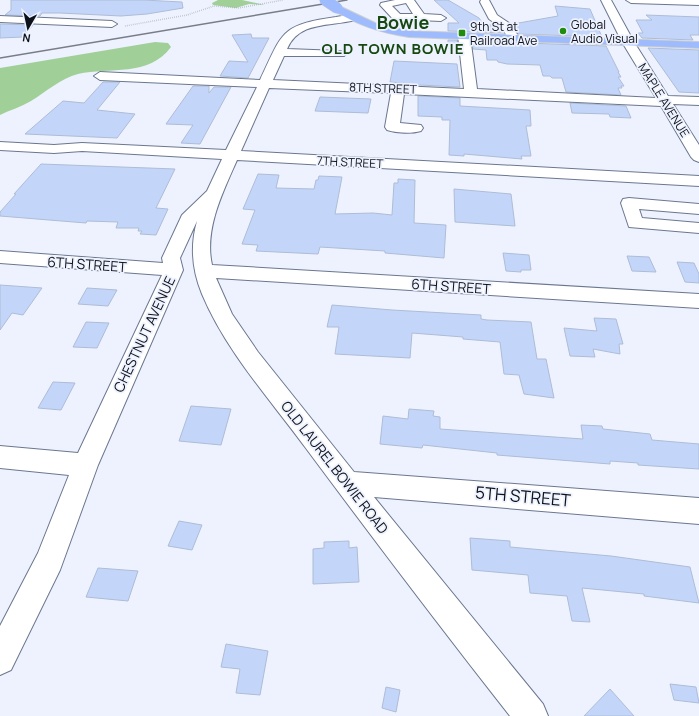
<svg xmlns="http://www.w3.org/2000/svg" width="699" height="716" viewBox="0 0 699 716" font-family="Manrope,sans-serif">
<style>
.green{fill:#a0d098}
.building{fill:#c3d6fa;stroke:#aebcd6}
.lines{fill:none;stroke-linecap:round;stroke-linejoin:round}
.minor-casing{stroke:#6b778f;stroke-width:2}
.major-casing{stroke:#cecfd1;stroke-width:2}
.path{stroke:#9ca1ac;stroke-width:1.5;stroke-dasharray:0.5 1.5;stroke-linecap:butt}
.minor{fill:#fff;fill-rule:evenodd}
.major{fill:#9dbbfd;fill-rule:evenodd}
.rail{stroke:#787d87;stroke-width:1.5}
.major-bridge-casing{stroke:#cecfd1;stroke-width:12;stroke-linecap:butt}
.major-bridge{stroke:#9dbbfd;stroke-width:11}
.poi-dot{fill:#208c0d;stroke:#edf2fe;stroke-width:1.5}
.labels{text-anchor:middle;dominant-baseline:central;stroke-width:3.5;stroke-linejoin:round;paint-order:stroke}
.far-poi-label{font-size:12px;fill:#0c111a;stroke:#edf2fe;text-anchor:start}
.far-street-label{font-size:12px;fill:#0c111a;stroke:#edf2fe}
.street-label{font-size:14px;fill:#0c111a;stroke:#edf2fe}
.far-district-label{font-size:15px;font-weight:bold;letter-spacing:1px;fill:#174811;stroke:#edf2fe}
.near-street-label{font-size:17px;fill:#0c111a;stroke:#edf2fe}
.far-town-label{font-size:18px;font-weight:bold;fill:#174811;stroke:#edf2fe}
</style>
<rect width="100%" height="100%" fill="#edf2fe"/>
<!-- green -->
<path class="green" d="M218 0H242L265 5 249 4 236 8 213 5 212 3Z
M155 42 168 43 171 47C149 77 110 67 78 74 61 78 46 92 31 101 21 107 10 110 0 115V68Z"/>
<!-- building -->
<path class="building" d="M11 0H143L182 2 183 8 147 14 121 16 60 13H42L40 16 5 15 11 10Z
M434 0H448L479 18 484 25H495L504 33 448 31V23H459Z
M555 6 590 9 602 37 518 34 513 24 558 16Z
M646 15 699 17V35H690L693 40 642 38 638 33H643L636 20H652Z
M0 24 33 25 23 37 0 38Z
M251 34 252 38H269L248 78 220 76 229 61 248 62 232 35Z
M448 40H457L458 48H448Z
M472 41 606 46 619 72H618L621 77H618L624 86H621L622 88H618L621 95 566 92 562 78H552L550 76H543L540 65 507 64 498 62 497 60H487L486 50 473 49Z
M648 48 699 50V93L679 92Z
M394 61 457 64 460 87 419 85 390 82Z
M103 82H120L97 110 135 114 117 138 25 134 63 101 84 103Z
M193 86H209V93L214 87H231L200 144 181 143 193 125 166 124Z
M418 96 460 98V106L530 110 531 126H526L531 156H521L522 159 464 154V156L449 155 450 120H442V117L418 116Z
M320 97 371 99 368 113 315 111Z
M570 103 626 106 631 118 610 117 609 114 572 113Z
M41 164 175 169 156 208 168 209 156 235 140 234 142 231H138L139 228H116L118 222 87 221 86 223 0 216V212L16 194H14Z
M258 174 279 175 276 188 314 189 316 180H318L319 176 342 177 335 214 373 213 392 215 394 183H398V179L415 180 414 223 446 225 444 258 385 253V251L320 247 318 254 256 251 258 245 242 244 255 210 243 209Z
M454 189 511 194 515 226 455 222Z
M503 253 529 255 531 270H521V272L506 271Z
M627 256 649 257 656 272 632 271Z
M677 262 694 263 699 274V283L685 282Z
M0 285 42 288 23 315 12 313 0 330Z
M87 288 117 290 108 306 78 304Z
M332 305 392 310 481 315V319L487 320 531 322 537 359H546L554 398 524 394 519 375 504 374 500 342 463 339V337L412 333 410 358 335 354 339 327H327Z
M594 318 616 319 623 344H619L620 354 593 349 595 357 570 356 564 328 597 331Z
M86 322 109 323 97 348 73 347Z
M53 382 75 383 61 410 38 408Z
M191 406 231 409 221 445 179 441Z
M409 409 434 411 433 416 440 417V429L583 439 581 425 602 426 603 429 650 434 652 440 699 444V469L638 465V463L610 461V464L497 455V453L423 445 422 448 380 444 383 416 408 419Z
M179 521 202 525 192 550 168 546Z
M470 538 510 541V547L611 556 690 567 699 603 644 596V594L582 588 590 622 572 621 567 596 530 593 528 575 472 570Z
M349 541V548L357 547 359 582 313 584V549L324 548V542Z
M98 568 138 571 128 601 86 597Z
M226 644 268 651 260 695 236 693 240 669 221 667Z
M670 684 696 687 699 703 674 700Z
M386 687 400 690 396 712 382 708Z
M610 689 634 716H584Z"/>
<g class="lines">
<defs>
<path id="minor" d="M395 0H414L424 14 441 15 446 18 441 21 393 19 380 5 381 3ZM406 3 413 14H400L392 6Z
M481 0H489L497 15 512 25 519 38 517 40H509L503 29 489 19 480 2Z
M601 0H611L634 42 668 96 699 97V105L673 104 699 145V162L694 160 691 157 661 106 404 94 400 123 421 125 423 128 421 131C411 134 397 133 387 130L385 127 391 93 269 88 241 151 699 176V186L237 160C223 192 204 229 212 265L699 294V308L216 278 232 314 258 352 354 472 699 498V524L374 497 543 704 548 716H510C440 627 372 537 305 447 269 398 226 351 202 294 192 270 190 246 197 221L180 258 183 270 98 465 60 570 11 670 0 675V626L38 553 69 475 0 468V446L78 453 162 275 0 263V251L163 263 162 258 182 215 207 191 222 159 82 151 54 153 0 150V142L54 145 82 143 226 150 257 87 100 80 94 76 100 72 260 80C283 32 280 25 336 17 342 16 352 13 356 18L355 20C329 27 299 21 287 49L340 51 344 52 346 54 344 56H284L273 80 464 89 458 36 464 33 470 36 477 89 656 98 622 42Z
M626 0H699V5L631 3Z
M0 16 112 21 117 24 112 27 0 22Z
M629 198 699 204V214L639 209 642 218 699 223V233L629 227 621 203 623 199Z"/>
<path id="major" d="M337 5 375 23 409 31 699 42V48L409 37C381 33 357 25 333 10L332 8 333 6Z"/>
</defs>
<!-- minor casing -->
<use href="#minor" class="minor-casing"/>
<!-- major casing -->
<use href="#major" class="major-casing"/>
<!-- path -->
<path class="path" d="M125 26 187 15 214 6 239 8 283 0"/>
<!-- minor -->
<use href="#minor" class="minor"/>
<!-- major -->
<use href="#major" class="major"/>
<!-- rail -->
<path class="rail" d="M0 58 347 0"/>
<defs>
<path id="major-bridge" d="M325 0 337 8"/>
</defs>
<!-- major-bridge casing -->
<use href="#major-bridge" class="major-bridge-casing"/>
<!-- major-bridge -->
<use href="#major-bridge" class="major-bridge"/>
</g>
<!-- markers -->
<g class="poi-dot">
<circle cx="563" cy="31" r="4"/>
<rect x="458" y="29" width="8" height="8" rx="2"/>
</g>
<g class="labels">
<!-- far-poi labels -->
<g class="far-poi-label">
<text x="571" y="24">Global<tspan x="571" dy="14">Audio Visual</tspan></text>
<text x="470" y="26">9th St at<tspan x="470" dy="14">Railroad Ave</tspan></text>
</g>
<!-- far-street labels -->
<g class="far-street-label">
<text transform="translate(383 88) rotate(2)">8TH STREET</text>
<text transform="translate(664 100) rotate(58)">MAPLE AVENUE</text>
<text transform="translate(350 162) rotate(3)">7TH STREET</text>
</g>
<!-- street labels -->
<g class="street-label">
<text transform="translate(87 264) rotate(4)">6TH STREET</text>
<text transform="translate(451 286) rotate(4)">6TH STREET</text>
<text transform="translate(144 334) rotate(-65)">CHESTNUT AVENUE</text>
<text transform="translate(335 467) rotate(52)">OLD LAUREL BOWIE ROAD</text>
</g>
<!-- far-district labels -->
<g class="far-district-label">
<text x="393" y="48">OLD TOWN BOWIE</text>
</g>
<!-- near-street labels -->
<g class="near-street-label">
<text transform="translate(523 496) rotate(5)">5TH STREET</text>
</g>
<!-- far-town labels -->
<g class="far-town-label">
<text x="403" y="22">Bowie</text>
</g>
</g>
<!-- north arrow -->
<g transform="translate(28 28) rotate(189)" stroke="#edf2fe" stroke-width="3" paint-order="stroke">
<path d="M0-3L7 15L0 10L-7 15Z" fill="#0c111a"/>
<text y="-6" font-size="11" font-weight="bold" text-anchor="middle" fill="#0c111a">N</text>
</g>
</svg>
